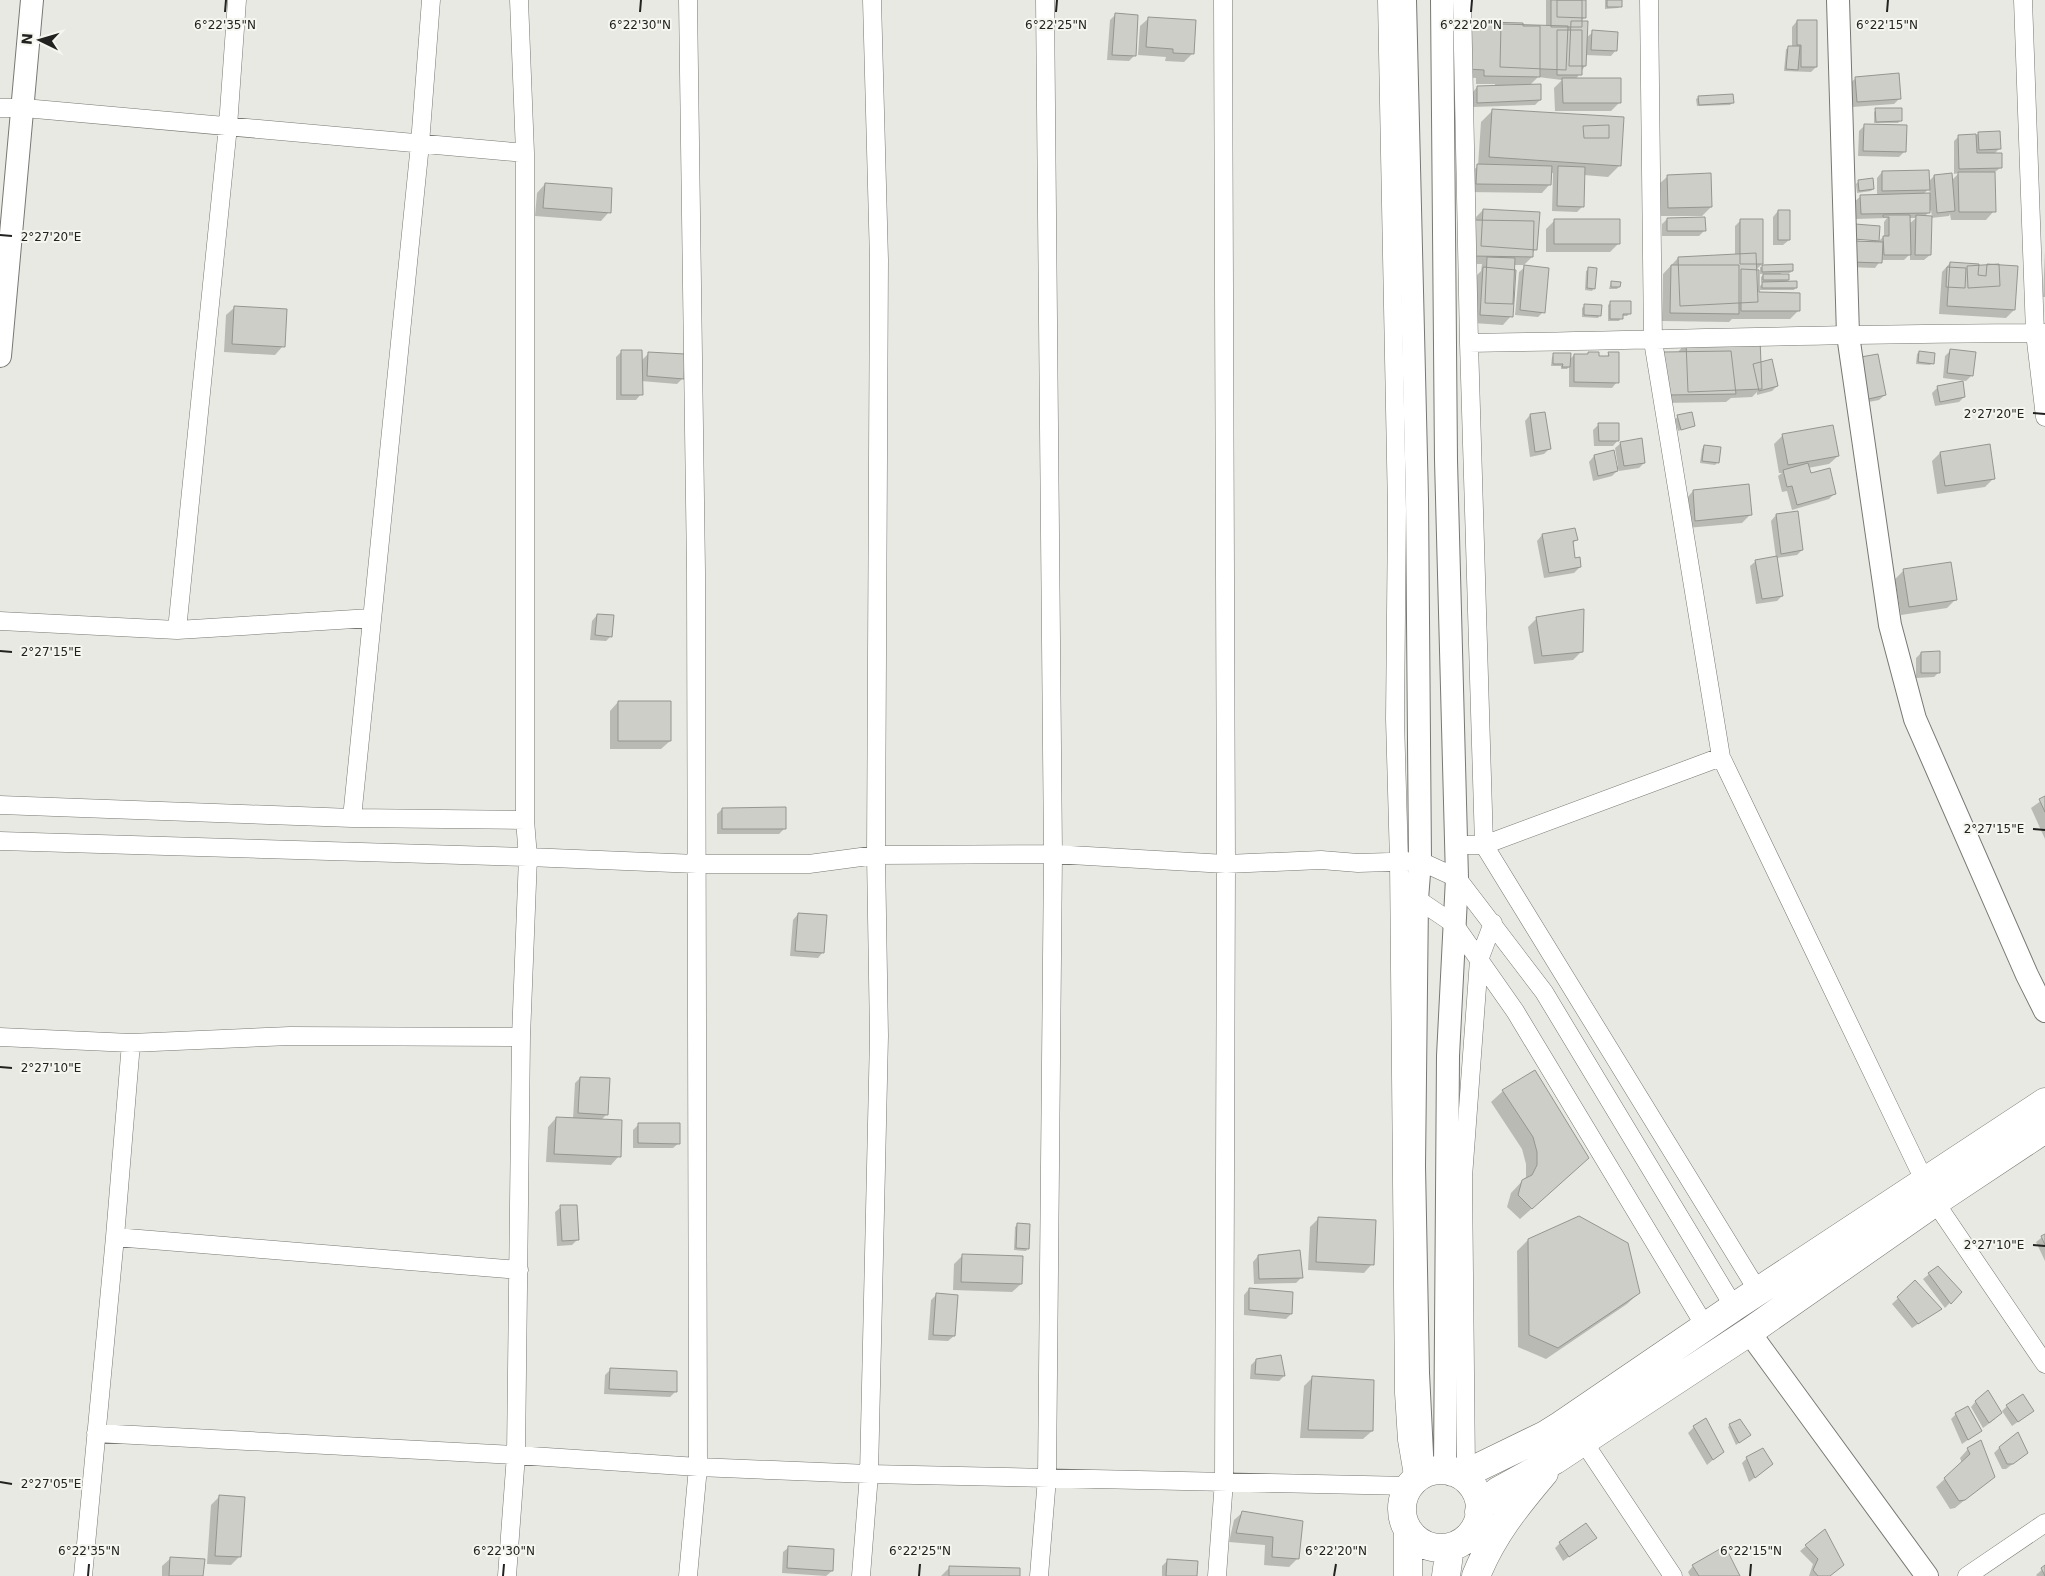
<svg xmlns="http://www.w3.org/2000/svg" width="2045" height="1576" viewBox="0 0 2045 1576" font-family="'DejaVu Sans',sans-serif">
<style>
.shadow{fill:#0003;fill-rule:evenodd}
.building{fill:#cecec8;stroke:#969690}
.lines{fill:none;stroke-linecap:round;stroke-linejoin:round}
.minor-casing{stroke:#777873;stroke-width:19}
.tertiary-casing{stroke:#777873;stroke-width:24}
.primary-casing{stroke:#777873;stroke-width:29}
.minor{stroke:#fff;stroke-width:18}
.tertiary{stroke:#fff;stroke-width:22}
.primary{stroke:#fff;stroke-width:28}
.ticks{fill:none;stroke:#222320;stroke-width:2}
.ticks-label{font-size:12px;text-anchor:middle;fill:#222320;stroke:#f6f6f0;stroke-width:4;stroke-linejoin:round;paint-order:stroke}
</style>
<rect width="100%" height="100%" fill="#e9e9e3"/>
<!-- shadow -->
<path class="shadow" d="M1546 0H1585L1584 18 1580 22 1586 38 1593 32 1616 50 1611 56 1585 55V66L1576 79 1620 102 1611 111H1555L1554 88 1562 80 1538 77 1529 86 1540 100 1535 105 1472 107V93L1477 87H1495V84H1476V78L1459 77 1479 30 1485 23 1546 26Z
M1605 0H1620L1621 6 1618 8 1605 9Z
M1115 15 1134 56 1129 61 1107 60 1110 20Z
M1149 18 1193 53 1184 62 1165 61 1166 57 1138 55 1140 26Z
M1797 21 1816 67 1811 72 1784 71 1786 49 1792 47V27Z
M1856 78 1900 98 1894 104 1852 107 1850 83Z
M1699 97 1732 103 1730 105 1697 106 1696 99Z
M1493 110 1620 165 1608 177 1584 175 1583 206 1577 212 1552 211 1553 173H1550V184L1542 193 1468 192 1469 174 1478 166 1481 122Z
M1876 110 1900 121 1898 123H1874V112Z
M1864 126 1905 151 1899 157 1858 156 1859 131Z
M1979 133 2000 148 1994 154 2001 167 1994 173V211L1986 220H1951L1950 214 1949 216 1931 218 1930 255 1924 260H1910V254L1904 260H1881L1875 268 1847 267 1850 240 1874 242 1879 227 1877 243 1884 236V222L1887 218 1856 219 1855 201 1861 196H1877V178L1882 172 1928 182 1934 176 1951 181 1959 173 1954 174V141L1959 136 1976 135ZM1929 188 1930 195H1923ZM1931 210 1932 217H1924ZM1909 218H1916L1909 224Z
M1668 176 1711 207 1702 216H1660L1659 184Z
M1858 182 1873 189 1871 191 1857 193 1856 184Z
M545 184 609 212 601 221 535 216 537 193Z
M1483 210 1536 249 1532 253V257L1524 265H1513L1511 316 1503 325 1473 323 1475 277 1481 271 1482 264H1464L1475 218Z
M1778 211 1789 240 1783 245H1773V217Z
M1667 219 1704 231 1699 236H1662V224Z
M1555 220 1619 243 1610 252H1546V229Z
M1741 220 1762 264 1755 271 1758 294 1799 310 1790 319H1732L1729 322 1662 321 1663 274 1678 258 1735 256V226Z
M2045 251V297H2043Z
M1950 263 2014 310 2006 318 1939 314 1942 272Z
M1792 265V271L1790 273H1781V276L1788 280 1785 283 1796 287 1794 290H1760V286L1764 282H1761V277L1764 274H1760V267Z
M1525 267 1543 312 1538 317 1515 315 1519 272Z
M1589 269 1594 288 1592 291 1585 290 1586 271Z
M1611 282 1619 287 1617 289H1609Z
M1611 302 1629 314 1627 316H1622L1619 321H1608V305Z
M1585 305 1600 315 1598 318 1582 317V308Z
M235 307 283 346 275 355 224 352 226 315Z
M1686 343 1760 363 1777 386 1772 391 1757 395V392L1752 397 1731 398 1726 402 1660 403 1678 352Z
M1951 350 1972 375 1966 381 1943 378 1945 356Z
M622 351 641 361 649 353 683 378 677 384 641 381V394L636 400H616V357Z
M1919 352 1932 363 1930 365 1916 364 1917 354Z
M1554 354 1569 360 1574 355 1606 357 1609 354 1617 382 1612 388 1569 387V367L1567 369H1561V366H1551L1552 357Z
M1851 365 1885 395 1879 400 1859 404Z
M1938 387 1964 397 1959 402 1935 406 1932 393Z
M1544 413 1549 449 1544 454 1530 457 1525 421 1530 415Z
M1678 417 1694 426 1678 431 1675 419Z
M1598 425 1618 440 1613 446H1594L1593 430Z
M1783 435 1838 456 1829 464 1808 468 1810 474 1835 493 1829 499 1792 510 1787 491 1782 492 1778 476 1782 473H1779L1774 444Z
M1621 443 1644 463 1639 468 1619 471V469L1612 476 1593 481 1589 462 1594 456 1613 452 1616 466H1618L1615 448Z
M1704 446 1718 462 1715 465 1700 463 1702 449Z
M1940 453 1993 479 1985 487 1937 494 1932 461Z
M1748 486 1750 515 1742 523 1687 528 1685 500 1693 491Z
M1776 515 1802 550 1797 555 1776 558 1782 596 1777 601 1756 604 1750 566 1756 561 1776 558 1771 521Z
M1542 535 1576 540 1572 544 1574 559 1580 567 1574 573 1544 578 1537 541Z
M1904 570 1955 600 1947 608 1901 615 1895 579Z
M597 615 611 636 606 641 590 640 592 621Z
M1537 618 1582 651 1573 660 1534 664 1528 627Z
M1921 653 1939 672 1934 677 1916 678V658Z
M618 702 670 741 661 749H610V711Z
M2045 798V839L2031 808Z
M722 809 785 828 779 834H717V814Z
M798 914 823 952 818 958 790 956 793 920Z
M580 1078 607 1114 601 1120 619 1156 611 1165 546 1162 548 1127 556 1118 573 1119 575 1083Z
M1503 1091 1576 1169 1520 1219 1507 1207 1511 1193 1526 1177V1164L1522 1149 1491 1102Z
M639 1124 679 1143 673 1148H633V1130Z
M561 1207 577 1240 572 1245 557 1246 555 1212Z
M1318 1219 1372 1264 1364 1273 1308 1270 1310 1227Z
M1017 1225 1028 1248 1026 1251 1014 1250 1015 1227Z
M2045 1235V1261L2036 1242Z
M1528 1240 1639 1293 1627 1304 1546 1359 1518 1347 1517 1251Z
M963 1255 1021 1284 1012 1292 953 1290 954 1264Z
M1258 1256 1301 1278 1296 1283 1254 1284 1253 1262Z
M1938 1267 1960 1292 1945 1308 1923 1279Z
M1915 1282 1940 1309 1912 1328 1892 1304Z
M1249 1289 1291 1314 1286 1319 1244 1315V1295Z
M937 1294 954 1336 948 1341 928 1340 931 1300Z
M1280 1356 1284 1376 1279 1381 1250 1379 1251 1365 1256 1360Z
M611 1369 675 1392 670 1397 604 1394 605 1375Z
M1312 1378 1372 1431 1363 1439 1300 1438 1304 1386Z
M1976 1401 1995 1419 1983 1428 1971 1407Z
M2007 1406 2033 1411 2012 1426 2002 1411Z
M1956 1414 1981 1431 1962 1444 1951 1419Z
M1730 1425 1747 1437 1736 1445 1728 1427Z
M1694 1427 1722 1452 1707 1465 1688 1433Z
M1999 1448 2027 1453 2006 1469H2002L1994 1453Z
M1968 1449 1994 1476 1955 1508 1950 1509 1936 1487 1962 1463 1960 1458Z
M1747 1458 1766 1469 1749 1482 1742 1463Z
M219 1497 239 1557 231 1565 207 1564 211 1505Z
M1243 1512 1301 1522 1298 1558 1289 1567 1264 1565 1265 1545 1229 1542 1234 1520Z
M1824 1531 1830 1576H1809L1813 1564 1800 1551Z
M1595 1538 1563 1561 1555 1548 1560 1543Z
M789 1547 832 1571 826 1576 782 1573 783 1552Z
M171 1558 202 1576H162V1566Z
M1168 1560 1196 1576H1162V1566Z
M1693 1566 1738 1576H1690L1688 1572Z
M950 1567 1019 1576H941Z
M2045 1567V1576H2037L2036 1575Z"/>
<!-- building -->
<path class="building" d="M1551 0H1582V27H1551Z
M1557 0H1586V18L1557 17Z
M1607 0H1622V7H1607Z
M1115 13 1138 15 1136 56 1112 55Z
M1148 17 1196 20 1194 54 1173 53V49L1146 47Z
M1797 20H1817V67H1801V45H1797Z
M1571 21H1588L1586 66H1569Z
M1485 22 1523 23V26H1540V77L1484 76V70L1467 69 1468 29H1485Z
M1501 24 1568 26 1566 70 1500 67Z
M1557 30H1582V75H1557Z
M1592 30 1618 32 1617 51 1591 50Z
M1788 46H1800L1798 70 1786 69Z
M1899 73 1901 99 1857 102 1855 77Z
M1562 78H1621V103H1563Z
M1541 84V100L1477 103V86Z
M1733 94 1734 103 1699 105 1698 96Z
M1875 108H1902V121L1876 122Z
M1492 109 1624 117 1621 166 1489 157Z
M1864 124 1907 125 1906 152 1863 151Z
M1609 125V138H1584L1583 126Z
M2000 131 2001 149 1979 150 1978 132Z
M1976 134 1977 153H2002V168L1959 169 1958 135Z
M1477 164 1552 166 1551 185 1476 184Z
M1558 166 1585 167 1584 207 1557 206Z
M1929 170 1930 190 1882 191V171Z
M1958 172H1995L1996 212H1959Z
M1711 173 1712 207 1668 208 1667 175Z
M1952 173 1955 211 1937 213 1934 175Z
M1873 178 1874 189 1859 191 1858 180Z
M545 183 612 188 611 213 543 208Z
M1930 193V213L1861 214 1860 195Z
M1483 209 1540 212 1537 250 1481 246Z
M1778 210H1790V240H1778Z
M1883 215H1910L1911 255H1884L1883 236H1889V217H1883Z
M1916 215 1932 216 1931 255H1915Z
M1705 217 1706 231H1667V218Z
M1554 219H1620V244H1554Z
M1740 219H1763V264H1740Z
M1473 220 1534 221 1533 257 1472 256Z
M1855 224 1880 226 1879 241 1854 239Z
M1853 241 1883 242 1882 263 1852 262Z
M1756 253 1758 302 1680 306 1678 257Z
M1487 257 1515 258 1513 304 1485 303Z
M1950 262 1979 264 1978 275 1986 276 1987 264 2018 266 2015 310 1947 306Z
M1793 264V271L1762 272V265Z
M1999 264 2000 286 1968 288 1967 266Z
M1524 265 1549 268 1545 313 1520 310Z
M1671 265H1739V314L1670 313Z
M1483 267 1516 270 1513 317 1480 315Z
M1588 267 1597 268 1595 289 1587 288Z
M1947 267 1966 268 1965 288 1946 287Z
M1741 269 1759 270V292L1800 293V311H1741Z
M1763 274H1789V280H1763Z
M1611 281 1621 282 1620 287H1611Z
M1797 281V288H1762V282Z
M1610 301H1631V314H1623V319H1610Z
M1584 304 1602 305 1601 316 1584 315Z
M234 306 287 309 285 347 232 344Z
M1760 339 1762 389 1688 392 1686 342Z
M1950 349 1976 352 1973 376 1947 373Z
M621 350H642L643 395H621Z
M1731 351 1736 394 1668 395 1663 352Z
M1919 351 1935 353 1934 364 1918 362Z
M648 352 685 354 684 379 647 376Z
M1588 352H1599V356H1609L1608 352H1619V383L1574 382V354H1588Z
M1553 353H1571L1570 367H1562L1563 364H1553Z
M1878 354 1886 395 1864 400 1855 358Z
M1772 359 1778 386 1759 391 1753 364Z
M1963 381 1965 397 1940 402 1937 386Z
M1545 412 1551 449 1535 452 1530 414Z
M1692 412 1695 426 1681 430 1677 415Z
M1598 423H1619V441H1599Z
M1833 425 1839 456 1788 465 1782 434Z
M1642 438 1645 463 1624 466 1620 442Z
M1990 444 1995 479 1945 486 1940 452Z
M1704 445 1721 447 1719 463 1702 461Z
M1614 450 1618 471 1598 476 1594 455Z
M1808 463 1811 473 1830 468 1836 494 1797 505 1792 486 1787 487 1783 470Z
M1749 484 1752 515 1695 521 1693 490Z
M1798 511 1803 550 1781 554 1776 514Z
M1575 528 1578 540 1573 541 1575 558 1580 557 1581 567 1549 573 1542 534Z
M1777 556 1783 596 1762 599 1755 560Z
M1951 562 1957 600 1909 607 1903 569Z
M1584 609 1583 652 1542 656 1536 617Z
M597 614 614 615 612 637 595 635Z
M1940 651V673H1921V652Z
M618 701H671V741H618Z
M2045 796V812L2039 799Z
M786 807V829H722V808Z
M798 913 827 915 824 953 795 951Z
M1535 1070 1589 1158 1532 1209 1518 1195 1522 1180 1532 1175 1537 1165V1152L1533 1137 1502 1090Z
M580 1077 610 1078 608 1115 578 1113Z
M556 1117 622 1120 621 1157 554 1154Z
M638 1123H680V1144L638 1143Z
M560 1205H577L579 1240 562 1241Z
M1579 1216 1628 1243 1640 1293 1558 1348 1529 1335 1528 1239Z
M1318 1217 1376 1220 1374 1265 1316 1262Z
M1017 1223 1030 1224 1029 1249 1016 1248Z
M2045 1234V1245L2041 1236Z
M1300 1250 1303 1278 1259 1279 1258 1255Z
M962 1254 1023 1256 1022 1284 961 1282Z
M1938 1266 1962 1292 1951 1304 1928 1273Z
M1915 1280 1942 1309 1918 1324 1897 1297Z
M1249 1288 1293 1292 1292 1314 1249 1310Z
M936 1293 958 1295 955 1336 933 1335Z
M1281 1355 1285 1376 1255 1374 1256 1359Z
M610 1368 677 1371V1392L609 1389Z
M1312 1376 1374 1380 1373 1431 1308 1430Z
M1988 1390 2002 1413 1989 1423 1975 1401Z
M2023 1394 2034 1411 2018 1422 2006 1405Z
M1968 1406 1982 1431 1968 1440 1955 1413Z
M1706 1418 1724 1452 1713 1460 1693 1426Z
M1740 1419 1751 1435 1739 1443 1729 1424Z
M2018 1432 2028 1453 2013 1464H2007L1999 1447Z
M1981 1440 1995 1477 1965 1500 1959 1501 1944 1478 1970 1454 1967 1448Z
M1763 1448 1773 1464 1755 1478 1746 1457Z
M219 1495 245 1497 241 1557 215 1556Z
M1242 1511 1303 1521 1299 1559 1272 1557 1273 1537 1236 1533Z
M1586 1523 1597 1538 1569 1557 1559 1542Z
M1825 1529 1844 1565 1830 1576H1818L1813 1570 1818 1559 1805 1545Z
M788 1546 834 1549 833 1571 787 1568Z
M1725 1546 1740 1576H1699L1692 1565Z
M170 1557 205 1559 203 1576H169Z
M1167 1559 1198 1561 1197 1576H1166Z
M2045 1565V1576L2041 1568Z
M949 1566 1020 1568V1576H949Z"/>
<g class="lines">
<defs>
<path id="minor" d="M1387 0 1397 510 1395 719 1399 861 1404 1393 1407 1440 1414 1481
M1462 0 1469 343 1484 845 1758 1291
M1649 0 1653 341 1721 757 1924 1180
M2023 0 2035 333 2045 417
M0 108H24L525 153
M1469 343C1661 340 1853 333 2045 333
M0 621 177 630 371 618
M177 630 228 126 237 0
M0 805 352 818 525 820
M352 818 420 144 431 0
M0 841 528 857 697 864H809L876 855 1053 854 1226 864 1321 860 1358 863 1420 861 1457 878 1544 992 1734 1307
M1457 845H1484L1721 757
M1417 899 1454 924 1515 1011 1705 1326
M0 1037 131 1043 290 1036 521 1037
M1935 1202 2045 1364
M115 1237 519 1270
M96 1433 516 1455 698 1467 869 1474 1410 1486
M1583 1441 1673 1576
M1466 1471 1463 1177 1479 960 1493 923
M83 1576 115 1237 131 1043
M507 1576 516 1455 521 1037 528 857 525 820V153L519 0
M688 1576 698 1467 696 571 688 0
M861 1576 869 1474 879 1036 876 855 879 260 872 0
M1039 1576 1047 1478 1053 854 1045 0
M1217 1576 1224 1481 1226 864 1223 0
M1967 1576 2045 1523"/>
<path id="tertiary" d="M1405 0 1417 499 1420 861 1417 899 1414 1166 1418 1373 1423 1474
M1442 0 1446 460 1457 878 1448 1056 1445 1470
M1838 0 1848 335 1890 625 1915 719 2027 975 2045 1011
M0 356 32 0
M1749 1332 1927 1576"/>
<path id="primary" d="M1402 1509a39 39 0 1 1 78 0a39 39 0 1 1-78 0Z
M1452 1472 1466 1471 1477 1468 1545 1435 1561 1425 1734 1307 2045 1102
M1479 1512 1482 1506 1498 1491 1555 1460 1749 1332 1935 1202 2045 1129
M1408 1576V1531
M1446 1576 1450 1547
M1476 1576C1492 1536 1516 1506 1544 1473"/>
</defs>
<!-- minor casing -->
<use href="#minor" class="minor-casing"/>
<!-- tertiary casing -->
<use href="#tertiary" class="tertiary-casing"/>
<!-- primary casing -->
<use href="#primary" class="primary-casing"/>
<!-- minor -->
<use href="#minor" class="minor"/>
<!-- tertiary -->
<use href="#tertiary" class="tertiary"/>
<!-- primary -->
<use href="#primary" class="primary"/>
</g>
<!-- ticks -->
<path class="ticks" d="M225 12 226 0M640 12 641 0M1056 12 1057 0M1471 12 1472 0M1887 12 1888 0M0 235 12 236M2033 413 2045 414M0 651 12 652M2033 829 2045 830M0 1067 12 1068M2033 1245 2045 1246M0 1482 12 1484M88 1576 89 1564M503 1576 504 1564M919 1576 920 1564M1334 1576 1336 1564M1750 1576 1751 1564"/>
<g class="ticks-label">
<text x="225" y="29">6°22'35"N</text>
<text x="640" y="29">6°22'30"N</text>
<text x="1056" y="29">6°22'25"N</text>
<text x="1471" y="29">6°22'20"N</text>
<text x="1887" y="29">6°22'15"N</text>
<text x="51" y="241">2°27'20"E</text>
<text x="1994" y="418">2°27'20"E</text>
<text x="51" y="656">2°27'15"E</text>
<text x="1994" y="833">2°27'15"E</text>
<text x="51" y="1072">2°27'10"E</text>
<text x="1994" y="1249">2°27'10"E</text>
<text x="51" y="1488">2°27'05"E</text>
<text x="89" y="1555">6°22'35"N</text>
<text x="504" y="1555">6°22'30"N</text>
<text x="920" y="1555">6°22'25"N</text>
<text x="1336" y="1555">6°22'20"N</text>
<text x="1751" y="1555">6°22'15"N</text>
</g>
<!-- north arrow -->
<g transform="translate(40 40) rotate(275)" stroke="#f6f6f0" stroke-width="4" paint-order="stroke">
<path d="M0-4L9 19L0 12L-9 19Z" fill="#222320"/>
<text y="-8" font-size="14" font-weight="bold" text-anchor="middle" fill="#222320">N</text>
</g>
</svg>
